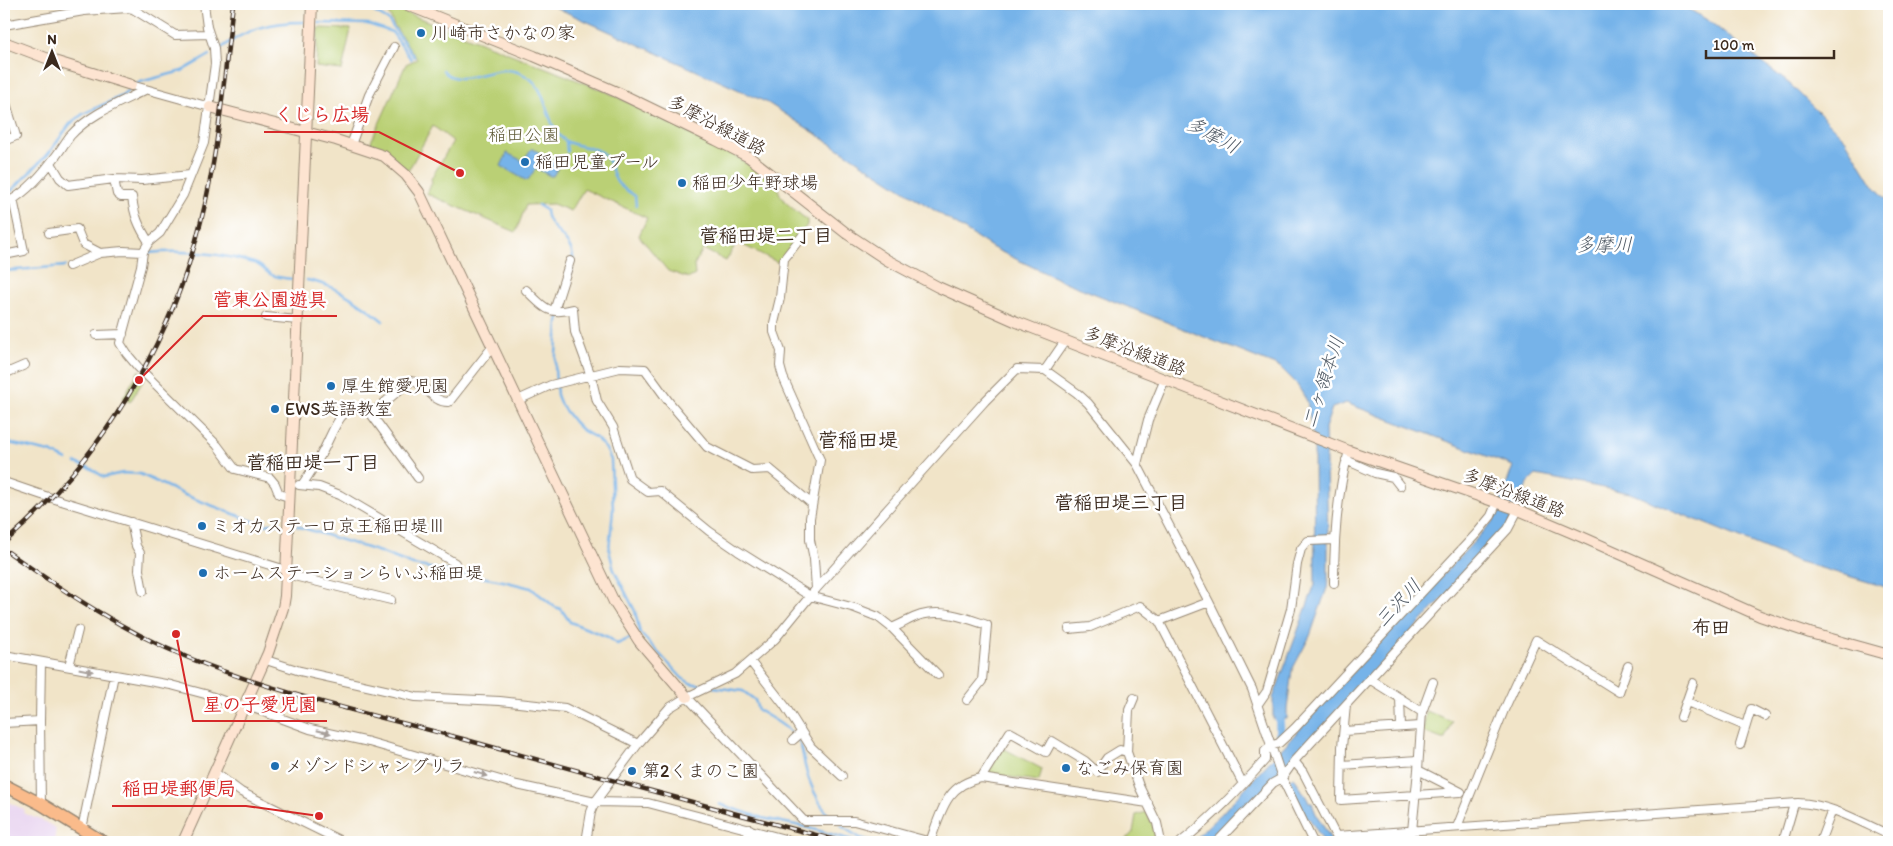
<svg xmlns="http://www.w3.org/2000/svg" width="1893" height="846" viewBox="0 0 1893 846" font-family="Itim,'Klee One',sans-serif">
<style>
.built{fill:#e7d2ef}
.green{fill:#bad074;stroke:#7a7d49}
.water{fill:#76b3e9;stroke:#586e84}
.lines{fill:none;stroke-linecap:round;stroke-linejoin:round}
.stream{stroke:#76b3e9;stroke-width:2.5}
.canal{stroke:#76b3e9;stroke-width:9}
.street-casing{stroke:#968773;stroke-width:10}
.secondary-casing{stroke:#968773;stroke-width:12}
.primary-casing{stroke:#968773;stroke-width:14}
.street{stroke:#fff;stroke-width:8}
.secondary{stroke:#fde4d1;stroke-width:10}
.primary{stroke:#fabb8b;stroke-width:11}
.rail-casing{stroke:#3b2a1e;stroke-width:4.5}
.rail{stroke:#fff;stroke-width:2.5;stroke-dasharray:8;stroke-linecap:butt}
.oneway{fill:#a79f9a}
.poi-dot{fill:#1f6fb2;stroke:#fff;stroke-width:2}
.labels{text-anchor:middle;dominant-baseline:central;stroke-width:5;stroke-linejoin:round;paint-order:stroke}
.poi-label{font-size:18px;fill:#3b2a1e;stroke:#fff;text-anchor:start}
.street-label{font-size:18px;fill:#3b2a1e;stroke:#fff}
.park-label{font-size:18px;fill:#615c38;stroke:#fff}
.water-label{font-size:19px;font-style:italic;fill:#505a65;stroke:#fff}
.neighbourhood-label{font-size:19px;font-weight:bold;fill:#3b2a1e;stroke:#fff}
.quarter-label{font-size:20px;font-weight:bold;fill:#3b2a1e;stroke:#fff}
.leader{fill:none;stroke:#d62828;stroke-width:2}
.callout-dot{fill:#d62828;stroke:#fff;stroke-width:2}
.callout-label{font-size:19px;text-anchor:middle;font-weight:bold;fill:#d62828;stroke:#fff;stroke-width:5;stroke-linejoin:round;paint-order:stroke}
</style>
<rect width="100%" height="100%" fill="#fff"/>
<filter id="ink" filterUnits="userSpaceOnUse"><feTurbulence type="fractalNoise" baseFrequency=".02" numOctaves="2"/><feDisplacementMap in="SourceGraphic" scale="10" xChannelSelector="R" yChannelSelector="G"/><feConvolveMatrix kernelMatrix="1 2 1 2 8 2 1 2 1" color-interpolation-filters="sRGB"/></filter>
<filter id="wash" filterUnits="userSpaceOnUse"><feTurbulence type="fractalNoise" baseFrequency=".0096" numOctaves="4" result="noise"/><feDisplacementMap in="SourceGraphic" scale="20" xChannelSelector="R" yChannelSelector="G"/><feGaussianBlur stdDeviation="1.12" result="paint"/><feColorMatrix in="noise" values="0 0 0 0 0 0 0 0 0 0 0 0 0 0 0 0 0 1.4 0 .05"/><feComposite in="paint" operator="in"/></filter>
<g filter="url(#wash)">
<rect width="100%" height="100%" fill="#f1e4c8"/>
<!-- built -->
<path class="built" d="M4 800 25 810 24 813 35 818 36 817 56 828 54 842H4Z"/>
<!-- green -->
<path class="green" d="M384 4 607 92 734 155 778 185C777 200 797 211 807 220V225L782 259 781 264 737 242 726 261 703 249 694 265 695 275 689 278 668 271 639 236 647 218 584 189 571 211 553 204 526 205 516 232 427 194 432 182 431 179 453 141 433 126 408 171C396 159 385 152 369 146L406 64 417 59 394 25Z
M318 28 351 29 342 70 316 67Z
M139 370 145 378 130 402 123 398Z
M1426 711 1452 721 1445 739H1442L1423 732Z
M1003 748 1042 769 1039 781 987 774Z
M1146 812 1153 825 1156 842H1124L1133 832 1136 815Z"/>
<!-- water -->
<path class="water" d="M548 4H1680L1709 21 1791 85 1845 139 1874 186 1889 202V588L1797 561 1630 493 1536 475 1528 483 1503 534 1255 800 1213 842H1191L1221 814 1494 520 1513 466 1346 403 1332 408 1325 428 1328 534V585L1310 636 1292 670 1287 709V719H1273V698L1315 584 1314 444 1307 401 1296 383 1280 367 1060 280 993 248 768 103Z
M531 149H533L558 163 559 166 553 176H550L536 168 528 180H525L501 166 507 153 523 161Z
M1294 777 1309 802H1312C1315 817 1326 828 1332 842H1324L1309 818 1307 820 1288 780Z"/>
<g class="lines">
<!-- stream -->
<path class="stream" d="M361 4 388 20 414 57
M138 8 143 4
M319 23 368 24 392 32 411 59
M220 49C248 28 269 22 304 22
M443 70C455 88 486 70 504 70 512 70 520 72 526 76 545 86 545 112 555 129 565 149 584 143 601 152 611 158 611 173 617 182 621 188 630 192 635 196L636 205
M137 84 140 82 182 71 210 55
M566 142 567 152
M4 196 8 194 49 153 70 124 83 114 122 96 130 89
M538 205 546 210C546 230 575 238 573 262
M147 253C182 250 220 253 254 263 261 265 264 270 270 274 277 278 285 278 292 279
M572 268 558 322 555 370 557 395 561 405 574 422 582 430 596 438 606 449 611 460 613 510 609 550 614 570 635 611 640 633 682 678 690 683 706 686
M4 271 66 266
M307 280C336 285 361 303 383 321
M4 442 50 452 67 460
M76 463 90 468 104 477 123 473 140 474 187 496 263 525 279 523
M297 526 380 552 413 565 503 581 531 588 555 607 561 609 570 622 608 637 617 644 631 638
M713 687 743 691 755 700 758 710C771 718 789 727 798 740 803 747 803 758 805 766 809 784 818 801 828 815
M719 804 762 818 801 826 860 842
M841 826 860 838 874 842"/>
<!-- canal -->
<path class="canal" d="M1279 709 1280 735"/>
</g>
</g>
<g filter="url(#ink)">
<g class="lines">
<defs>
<path id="street" d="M204 4 207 27 214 48 215 64 204 143 183 195 160 233 149 242 143 252 141 266 120 343 127 354 138 367 217 445 235 469 270 478 275 484 279 494 289 497
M4 25 84 11 128 8 133 9 175 35 209 34
M131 85 210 107
M4 97 16 136 4 141
M351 145 369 95 394 47
M51 163 60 178 68 185 114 179 117 194 121 197H132C134 215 139 227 149 242
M114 179 142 180 190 175
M4 204C22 196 40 177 52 161 59 153 64 144 70 136 90 114 119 103 145 90
M49 233 77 229 83 244 100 253
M803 235 784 259 780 298 774 323V332L781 351 780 366 783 377 820 460 810 518V540L814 559 816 589
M4 255 24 251 13 199
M69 266 100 253 123 251 143 252
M526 290C543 306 547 316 573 309L575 332 591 376 597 401 613 427 630 479 648 492 660 491 709 531 738 551 810 596 855 608 878 617 892 628 938 675
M554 311 570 261
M266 317 298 320
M96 335 123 334
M1045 370 1065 341
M4 374 25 365
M1165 379 1148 420 1137 464 1209 602 1252 689 1282 778 1313 842
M518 400 551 385 620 368 645 369 669 402 707 447 752 470 770 469 812 504
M371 414 410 381C427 382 431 403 449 402L493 346
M1346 460 1375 473 1393 477 1400 486
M4 482 42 495 286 570
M299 485 319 487 340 495 455 563
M302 485C309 474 317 463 323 451 333 433 343 393 371 414L418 478
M131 522 136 546 140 553 139 570 143 591
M286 574 391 600
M1334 583C1334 541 1337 491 1349 451
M1159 621 1209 602
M892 628C902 624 911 618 921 615 944 609 966 618 987 625L982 681 967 700
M1069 629 1090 627 1140 606 1159 621 1243 784
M4 655 171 685 205 694 243 708
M266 660 300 671 416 697 500 701 565 708 638 744
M750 661 785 706 811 747 842 776
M41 662 40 721 41 804
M69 666 78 630
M1371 680 1422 712
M687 697 804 821H854L931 842
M1134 698 1129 710 1127 752 1139 786 1157 823 1161 842
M1400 698 1401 727
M1687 702 1745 726
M1258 704 1267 691 1291 609 1297 564 1301 549 1308 541 1334 540
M245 705 310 729 369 742 517 785 595 802 648 803 796 842
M1346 705 1342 747 1341 800 1460 792
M1681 717 1693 683
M4 723 40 721
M1344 731 1420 726
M793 740 801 733
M1740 745 1751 709 1765 716
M1294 761 1303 772 1339 842
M1342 765 1418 760
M1418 770 1461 792
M214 772 241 792 343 842
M981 778 1010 732 1046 752 1052 741 1085 761 1097 772 1107 758 1120 750 1127 752
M1457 827 1504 710 1536 640 1619 692 1628 666
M82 829 114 675
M1412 831 1418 770 1422 712 1433 682
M1337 836 1798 803C1830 804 1861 822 1889 835
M586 842 591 812 595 802 638 744 669 708 687 697 735 674 775 639 816 589 895 501 985 401 1017 369 1045 370 1077 393 1088 403 1137 464
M746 842 750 829
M930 842C941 812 946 784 981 778L1148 803
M1181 842C1212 818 1239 789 1265 760V751L1271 746 1279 743 1295 728 1477 533 1491 516 1497 502
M1217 842 1273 783 1282 778 1294 761 1508 529 1518 510
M1783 842 1794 804
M1820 842 1832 810"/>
<path id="secondary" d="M405 4 534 56 619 93 716 140 749 157 846 233 887 260 938 287 1017 322 1349 451 1516 509 1582 537 1760 616 1810 633 1889 655
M4 42 54 61 131 85
M210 107 336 140 384 156 406 175 419 192 614 602 639 641 687 697
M183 842 268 653 283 608 285 596 312 4"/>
<path id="primary" d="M4 785 41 804 103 842"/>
</defs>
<!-- street casing -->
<use href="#street" class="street-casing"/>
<!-- secondary casing -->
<use href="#secondary" class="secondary-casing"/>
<!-- primary casing -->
<use href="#primary" class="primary-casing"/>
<!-- street -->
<use href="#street" class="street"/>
<!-- secondary -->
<use href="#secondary" class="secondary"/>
<!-- primary -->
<use href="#primary" class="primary"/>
<defs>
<path id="rail" d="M4 543C100 460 171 345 201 221 219 151 224 76 233 4
M8 552C65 592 123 631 189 658 277 694 371 714 463 739 589 774 716 809 843 842"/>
</defs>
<!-- rail casing -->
<use href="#rail" class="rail-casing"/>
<!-- rail -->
<use href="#rail" class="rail"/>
</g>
<!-- one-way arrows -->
<defs><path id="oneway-solid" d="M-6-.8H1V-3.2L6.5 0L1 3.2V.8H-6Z" transform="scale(1.25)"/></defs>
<g class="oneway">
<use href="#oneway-solid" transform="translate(86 670) rotate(12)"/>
<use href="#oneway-solid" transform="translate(324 732) rotate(13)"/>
<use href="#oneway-solid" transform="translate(481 774) rotate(16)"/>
</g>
</g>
<!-- markers -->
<g class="poi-dot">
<circle cx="421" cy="33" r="5"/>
<circle cx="525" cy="162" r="5"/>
<circle cx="682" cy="183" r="5"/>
<circle cx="331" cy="386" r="5"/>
<circle cx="275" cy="409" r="5"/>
<circle cx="202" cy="526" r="5"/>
<circle cx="203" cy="573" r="5"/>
<circle cx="275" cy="766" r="5"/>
<circle cx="1066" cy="768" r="5"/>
<circle cx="632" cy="771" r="5"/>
</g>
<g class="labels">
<!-- poi labels -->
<g class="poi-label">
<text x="431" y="33">川崎市さかなの家</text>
<text x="535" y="162">稲田児童プール</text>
<text x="692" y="183">稲田少年野球場</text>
<text x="341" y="386">厚生館愛児園</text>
<text x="285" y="409">EWS英語教室</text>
<text x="212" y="526">ミオカステーロ京王稲田堤Ⅲ</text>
<text x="213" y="573">ホームステーションらいふ稲田堤</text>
<text x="285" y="766">メゾンドシャングリラ</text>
<text x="1076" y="768">なごみ保育園</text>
<text x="642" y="771">第2くまのこ園</text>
</g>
<!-- street labels -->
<g class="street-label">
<text transform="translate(717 125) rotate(28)">多摩沿線道路</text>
<text transform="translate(1135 351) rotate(21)">多摩沿線道路</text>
<text transform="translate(1514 493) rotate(21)">多摩沿線道路</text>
</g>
<!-- park labels -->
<g class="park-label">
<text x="524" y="135">稲田公園</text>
</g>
<!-- water labels -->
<g class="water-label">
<text transform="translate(1213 135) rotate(28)">多摩川</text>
<text x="1604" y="244">多摩川</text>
<text transform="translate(1323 382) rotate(-72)">二ヶ領本川</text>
<text transform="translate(1398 603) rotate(-47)">三沢川</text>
</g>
<!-- neighbourhood labels -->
<g class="neighbourhood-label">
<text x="766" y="235">菅稲田堤二丁目</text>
<text x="313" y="462">菅稲田堤一丁目</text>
<text x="1121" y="502">菅稲田堤三丁目</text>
<text x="1711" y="627">布田</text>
</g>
<!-- quarter labels -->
<g class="quarter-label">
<text x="858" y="440">菅稲田堤</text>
</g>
</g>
<!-- callouts -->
<path class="leader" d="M460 173L379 132H264M139 380L203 316H337M176 634L193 721H327M319 816L246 806H112"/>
<g class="callout-dot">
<circle cx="460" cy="173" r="5"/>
<circle cx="139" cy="380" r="5"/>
<circle cx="176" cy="634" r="5"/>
<circle cx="319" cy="816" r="5"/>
</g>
<g class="callout-label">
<text x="322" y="121">くじら広場</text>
<text x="270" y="306">菅東公園遊具</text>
<text x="260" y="711">星の子愛児園</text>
<text x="179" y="795">稲田堤郵便局</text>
</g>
<!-- margin -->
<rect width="1893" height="846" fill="none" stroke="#fff" stroke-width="20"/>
<!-- north arrow -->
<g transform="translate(52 52)" stroke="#ffffff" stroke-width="4" paint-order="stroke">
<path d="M0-4L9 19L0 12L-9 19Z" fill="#3b2a1e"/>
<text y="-8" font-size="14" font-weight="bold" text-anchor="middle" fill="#3b2a1e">N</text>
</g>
<!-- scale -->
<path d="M1706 50v8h128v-8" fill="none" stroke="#3b2a1e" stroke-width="2.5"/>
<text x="1713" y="50" font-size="15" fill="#3b2a1e" stroke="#ffffff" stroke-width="4" paint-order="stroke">100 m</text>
</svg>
